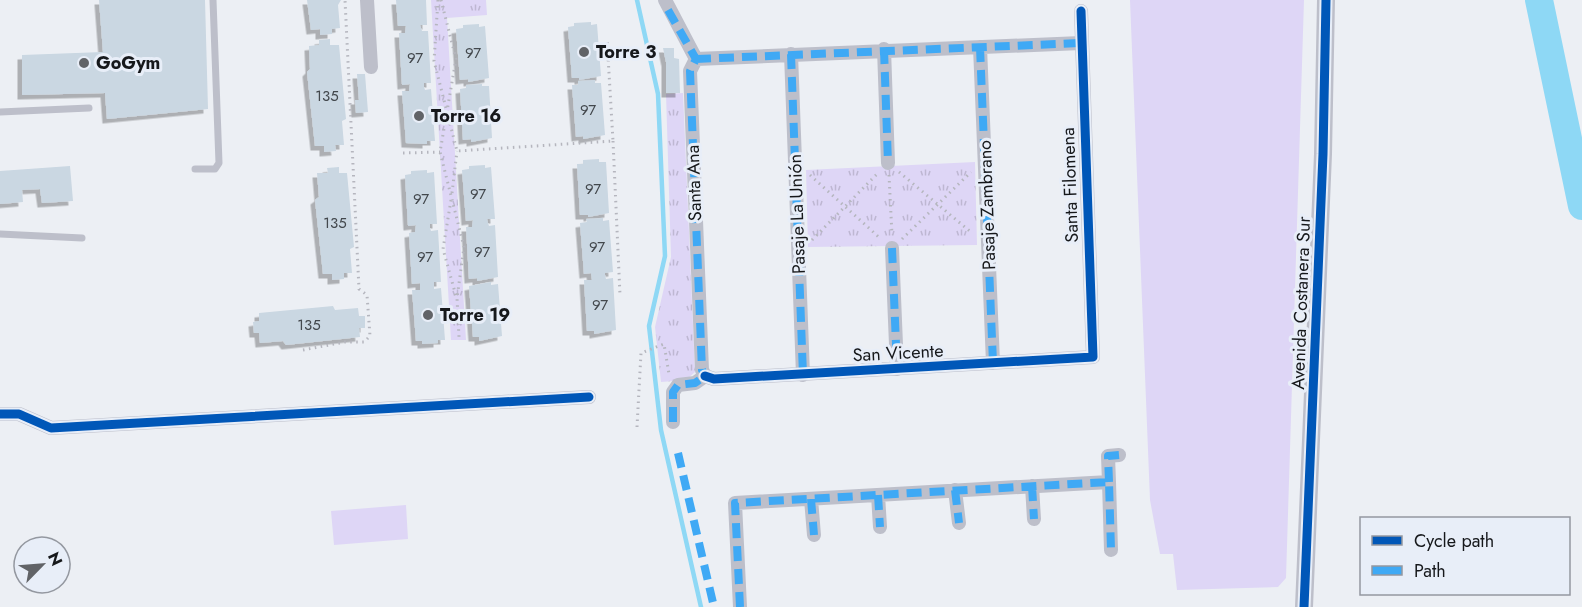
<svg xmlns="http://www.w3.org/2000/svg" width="1582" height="607" viewBox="0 0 1582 607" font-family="Jost,sans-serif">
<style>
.park{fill:url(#park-tufts)}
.garden{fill:#ded6f6}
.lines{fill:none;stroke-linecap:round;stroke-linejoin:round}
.stream{stroke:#8ed8f5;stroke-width:4.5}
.river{stroke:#8ed8f5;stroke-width:28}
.building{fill:#cad7e2;filter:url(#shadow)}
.path{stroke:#b5b6be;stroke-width:3;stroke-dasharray:1.5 4.5;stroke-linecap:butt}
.service{stroke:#bdbfca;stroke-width:7}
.minor{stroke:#bdbfca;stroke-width:14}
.tertiary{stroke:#bdbfca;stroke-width:18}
.quiet{stroke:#3fa9f5;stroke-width:8;stroke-dasharray:15 8;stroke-linecap:butt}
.cycleway-casing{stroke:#e8eef8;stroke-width:13}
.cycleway{stroke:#0057b8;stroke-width:9}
.poi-dot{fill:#616367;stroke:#e8eef8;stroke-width:2}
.labels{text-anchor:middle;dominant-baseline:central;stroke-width:6;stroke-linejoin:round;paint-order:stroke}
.number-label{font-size:15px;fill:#43484d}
.poi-label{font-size:18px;font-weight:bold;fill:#16181b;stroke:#e8eef8;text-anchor:start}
.street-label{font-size:18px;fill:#16181b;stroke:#e8eef8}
</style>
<defs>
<pattern id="park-tufts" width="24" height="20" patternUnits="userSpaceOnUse" patternTransform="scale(1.5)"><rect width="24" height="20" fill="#ded6f6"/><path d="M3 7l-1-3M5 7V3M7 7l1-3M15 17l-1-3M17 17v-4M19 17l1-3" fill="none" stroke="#beb7d2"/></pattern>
<filter id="shadow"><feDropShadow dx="-4.5" dy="4.5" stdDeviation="0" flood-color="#0004"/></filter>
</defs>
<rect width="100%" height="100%" fill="#eceff4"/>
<!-- park -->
<path class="park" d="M431 0H486L487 15 447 18 466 340H451Z
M683 93 695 372 686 380 661 382 655 327 671 257 666 94Z
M975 162 977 245 808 247 806 170Z"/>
<!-- garden -->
<path class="garden" d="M1130 0H1304L1286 578 1278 587 1177 590 1173 554H1160L1150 500Z
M406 505 408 539 334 545 331 511Z"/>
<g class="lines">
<!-- stream -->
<path class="stream" d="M637 0 658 94 665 256 649 326 661 430 701 607"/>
<!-- river -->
<path class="river" d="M1539 0 1582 206"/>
</g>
<!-- building -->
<path class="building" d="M99 0H205L208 109 107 119 105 93 22 95V55L103 52Z
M307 0H341L338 5 340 28 332 29V34L320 35V29L311 30Z
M396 0H426L427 25H420L422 31H428L431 83H424V87L425 90 431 89 435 141H427V144L406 143 402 91H409L410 84 402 85 399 33H405L406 26H398Z
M591 22V25L597 24 601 76 579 80V78H572L568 27 574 26V23Z
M479 24V27L485 26 489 78 468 82V79L460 80 456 29 463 28V25Z
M330 39V45H339L346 119 342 121 344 145H335L336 151 324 152V146H315L307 72 310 69 309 46 319 45V40Z
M663 48H674V58L679 59 680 93H666V62Z
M357 74H365L368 112 356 113 355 100H359Z
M595 80V83H601L605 135 583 139V136L576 137 572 85H578V81Z
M482 84V86H489L492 138 471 142V139L463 140 460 89 466 88V85Z
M599 159V162H606L609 213 588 217V215H580L577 164H583V160Z
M485 165V168L491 167 495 219H487L488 223 489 226 495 225 498 277 477 281V278L469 279 466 227H472L473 220 466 221 462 170 469 169V166Z
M70 166 73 201 42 203 40 189 22 190 23 202 0 204V171Z
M339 167V173H347L354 247 350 249 352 273H344V279L332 280V274H323L315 200 319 197 317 173H328L327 168Z
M427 170V173L434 172 437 224H430V228L431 231 438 230 441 282H434V289L441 288 445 340H438V343L422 344V341H416L412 290H420V283L412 284 409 233 415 232 416 225 408 226 405 175 411 174V171Z
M603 218V221L609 220 613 272 605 273V275L606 279 613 278 616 330 594 334V331H587L584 280H592L591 273 584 274 580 223 587 222 586 219Z
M491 282V285L498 284 502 336 479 341V337H473L469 286Z
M333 306 335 310 358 308 359 316H365V328H359L360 337 286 345 283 341 260 343 259 333H254L253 322 259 321V313Z"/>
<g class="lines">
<!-- path -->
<path class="path" d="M438 0 434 61 457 151 613 141 607 39
M441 0 456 59 440 152 464 247 457 298 459 337
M613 141 620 295
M403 153 440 152
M899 172 972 233
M810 175 881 239
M889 175 892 235
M452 193 457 151
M451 200 443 249 456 296
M902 239 971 172
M812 240 879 172
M303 350 345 342H364L370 336 367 295 359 289 345 0
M637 427 641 353 664 344 669 374"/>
<!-- service -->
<path class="service" d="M0 112 89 108
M195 169H215L219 163 213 0
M0 234 82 238"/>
<!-- minor -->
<path class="minor" d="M367 0 371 67
M665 0 696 59 690 71 702 370 705 376
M980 47 993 363
M884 49 888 163
M791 54 803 375
M696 59 1081 43
M892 248 897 369
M705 376 714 379 1093 357 1081 11
M0 414H19L51 428 589 397
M673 422V392L678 385 695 383 705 376
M1109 482 1108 456 1119 455
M1032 486 1034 519
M955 490 959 523
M878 495 880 527
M811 499 814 535
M740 607 735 503 1109 482 1111 550"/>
<!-- tertiary -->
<path class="tertiary" d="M1304 607 1323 154 1326 0"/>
<!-- quiet -->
<path class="quiet" d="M668 10 696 59 690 71 702 370 705 376
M980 47 993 363
M884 49 888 163
M791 54 803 375
M696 59 1081 43
M892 248 897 369
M673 422V392L678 385 695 383 705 376
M678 453 714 607
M1109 482 1108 456 1119 455
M1032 486 1034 519
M955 490 959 523
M878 495 880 527
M811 499 814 535
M740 607 735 503 1109 482 1111 550"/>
<defs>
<path id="cycleway" d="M705 376 714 379 1093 357 1081 11
M0 414H19L51 428 589 397
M1304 607 1323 154 1326 0"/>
</defs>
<!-- cycleway casing -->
<use href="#cycleway" class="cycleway-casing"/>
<!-- cycleway -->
<use href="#cycleway" class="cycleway"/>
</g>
<!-- markers -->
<g class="poi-dot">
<circle cx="584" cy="52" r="6"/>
<circle cx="84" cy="63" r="6"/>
<circle cx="419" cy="116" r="6"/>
<circle cx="428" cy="315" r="6"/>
</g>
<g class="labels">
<!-- number labels -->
<g class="number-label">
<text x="473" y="53">97</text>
<text x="415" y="58">97</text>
<text x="327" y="96">135</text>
<text x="588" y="110">97</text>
<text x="593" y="189">97</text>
<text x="478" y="194">97</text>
<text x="421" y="199">97</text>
<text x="335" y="223">135</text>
<text x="597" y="247">97</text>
<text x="482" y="252">97</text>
<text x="425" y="257">97</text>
<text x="600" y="305">97</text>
<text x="309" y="325">135</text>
</g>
<!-- poi labels -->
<g class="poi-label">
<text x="596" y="52">Torre 3</text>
<text x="96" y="63">GoGym</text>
<text x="431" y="116">Torre 16</text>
<text x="440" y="315">Torre 19</text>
</g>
<!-- street labels -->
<g class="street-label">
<text transform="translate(694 183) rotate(-92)">Santa Ana</text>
<text transform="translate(1070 185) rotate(-92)">Santa Filomena</text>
<text transform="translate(987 205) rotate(-92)">Pasaje Zambrano</text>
<text transform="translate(797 214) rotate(-92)">Pasaje La Unión</text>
<text transform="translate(1301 303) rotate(-88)">Avenida Costanera Sur</text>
<text transform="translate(898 353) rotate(-3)">San Vicente</text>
</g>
</g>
<!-- legend -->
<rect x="1360" y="517" width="210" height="78" fill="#e8eef8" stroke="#9498a0" stroke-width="1.5"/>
<rect x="1372" y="536" width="30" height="9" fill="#0057b8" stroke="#9498a0" stroke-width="1.5"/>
<text x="1414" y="547" font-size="18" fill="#16181b">Cycle path</text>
<rect x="1372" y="566" width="30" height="9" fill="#3fa9f5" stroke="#9498a0" stroke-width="1.5"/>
<text x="1414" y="577" font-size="18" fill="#16181b">Path</text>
<!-- north arrow -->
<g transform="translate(42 565) rotate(65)"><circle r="28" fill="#e8eef8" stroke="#9498a0" stroke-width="1.5"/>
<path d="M0-4.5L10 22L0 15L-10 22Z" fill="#616367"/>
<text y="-9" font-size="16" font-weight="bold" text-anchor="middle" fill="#16181b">N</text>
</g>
</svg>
